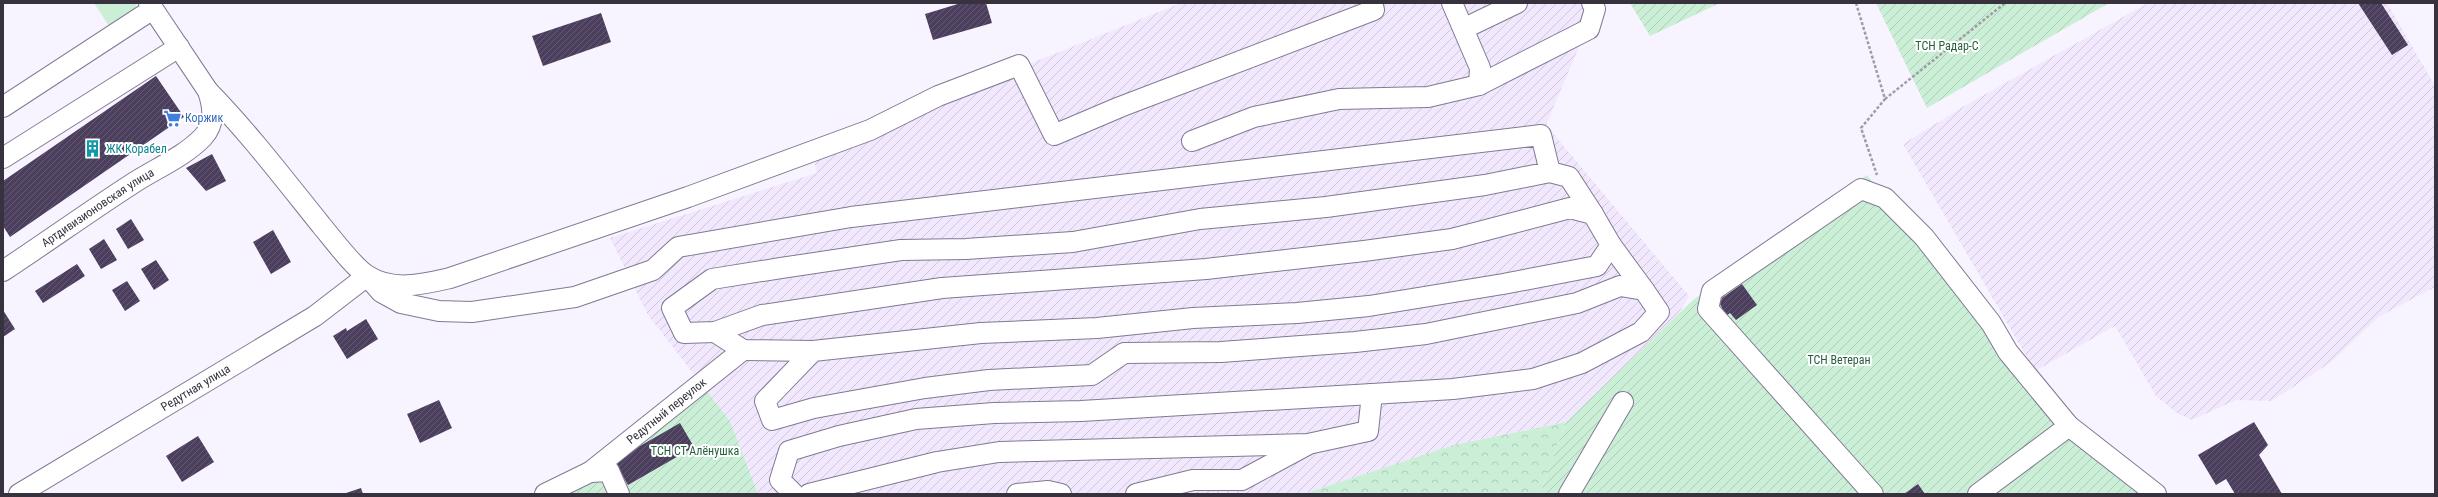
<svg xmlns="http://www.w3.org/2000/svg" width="2438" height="497" viewBox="0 0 2438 497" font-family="'Roboto Condensed',sans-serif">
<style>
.industrial{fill:url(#industrial-furrows)}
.grass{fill:#caefd6}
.forest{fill:url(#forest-crowns)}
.garden{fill:url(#garden-furrows)}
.building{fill:url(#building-hatch)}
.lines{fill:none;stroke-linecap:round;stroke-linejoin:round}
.minor-casing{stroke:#827992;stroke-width:22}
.path{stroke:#a09ba7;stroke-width:2.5;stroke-dasharray:3 2;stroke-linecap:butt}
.minor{stroke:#fff;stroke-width:20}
.labels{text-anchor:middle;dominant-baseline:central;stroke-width:4;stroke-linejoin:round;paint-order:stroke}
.park-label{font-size:12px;fill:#255f3d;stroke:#fff}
.shop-label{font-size:12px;fill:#366cbe;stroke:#fff;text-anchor:start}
.culture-label{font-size:12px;fill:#0d838f;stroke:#fff;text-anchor:start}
.street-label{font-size:12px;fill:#37323e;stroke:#fff}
</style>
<defs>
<pattern id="industrial-furrows" width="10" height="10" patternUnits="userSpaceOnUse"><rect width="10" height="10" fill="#f1e8fe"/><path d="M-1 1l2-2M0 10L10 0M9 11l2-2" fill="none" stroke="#cfc7db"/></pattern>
<pattern id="forest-crowns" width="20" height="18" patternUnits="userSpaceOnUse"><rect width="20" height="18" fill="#caefd6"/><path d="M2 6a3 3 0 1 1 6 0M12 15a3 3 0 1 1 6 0" fill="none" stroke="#aecdb9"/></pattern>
<pattern id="garden-furrows" width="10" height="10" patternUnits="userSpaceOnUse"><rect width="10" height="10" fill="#caefd6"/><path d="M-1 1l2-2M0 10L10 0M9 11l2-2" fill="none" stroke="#aecdb9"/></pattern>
<pattern id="building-hatch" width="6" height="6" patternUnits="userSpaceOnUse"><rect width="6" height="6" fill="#4b3f5d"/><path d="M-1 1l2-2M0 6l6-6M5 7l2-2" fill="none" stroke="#635972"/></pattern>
</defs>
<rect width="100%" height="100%" fill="#f7f3ff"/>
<!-- industrial -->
<path class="industrial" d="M1181 3H1592L1595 9 1546 125 1689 296 1665 336 1566 422 1454 445 1303 494H758L730 421 648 315 610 238 817 173 812 151Z
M2148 3H2387L2435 86V287L2380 316 2331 362 2272 401 2236 400 2192 420 2177 413 2156 396 2115 326 2035 371 1903 144 1966 105Z"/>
<!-- grass -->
<path class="grass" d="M94 3H137L131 17 111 29Z"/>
<!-- forest -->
<path class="forest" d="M1566 422 1540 494H1303L1454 445Z"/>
<!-- garden -->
<path class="garden" d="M1630 3H1720L1650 36Z
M1876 3H2109L1927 108Z
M1867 175 1934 263 2144 494H1540L1566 422 1693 300Z
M706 390 730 421 758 494H538Z"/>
<!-- building -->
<path class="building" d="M961 3H986L992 23 933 40 925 14Z
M2358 3H2381L2408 45 2392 55Z
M601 13 611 42 543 66 532 36Z
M156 76 184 117 10 237 3 226V181Z
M212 154 226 181 206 191 186 168Z
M131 219 144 240 128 249 116 229Z
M273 230 291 262 271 274 253 242Z
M104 239 117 260 101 269 89 249Z
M156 260 169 280 154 290 141 269Z
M77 264 85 276 43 303 35 291Z
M127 281 140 301 125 311 112 290Z
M1742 284 1757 305 1736 320 1730 313 1726 316 1720 304 1722 298Z
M3 310 15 329 3 337Z
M366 319 378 339 347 359 333 336 346 328 347 331Z
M439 400 452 428 420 443 407 414Z
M2254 422 2268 445 2259 455 2282 494H2235L2226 479 2216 485 2198 455Z
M680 423 694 447 628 485 614 461Z
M198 436 214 462 182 482 166 456Z
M1918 484 1925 494H1904Z
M361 488 363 494H343Z"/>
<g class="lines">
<defs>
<g id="minor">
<path d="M1452 3 1480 68 1479 85"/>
<path d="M1465 28 1517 3"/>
<path d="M208 91C249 133 284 179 321 225 332 238 354 268 368 276 393 292 424 284 450 278L688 197 870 130 938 96 1019 65 1054 135 1120 107 1374 10 1372 3"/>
<path d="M3 107 153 9"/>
<path d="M1192 141 1254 117 1339 99 1428 97 1479 85 1589 29 1595 9 1592 3"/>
<path d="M3 158 179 47"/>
<path d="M1550 172 1569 177 1593 214"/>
<path d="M1611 245 1644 290"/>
<path id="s1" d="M3 271C47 242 90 211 135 182 157 168 185 156 203 137 216 123 213 106 208 91L149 3"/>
<path d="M715 332 743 350 813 351"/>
<path d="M590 472 609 471 619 494"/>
<path id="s2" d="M19 494 315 316 367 276 381 292 401 303 439 311 472 312 575 297 653 270 678 247 851 217 1541 135 1550 172 1485 185 1326 207 1200 219 1073 242 966 249 901 250 781 268 712 279 672 308 684 333 715 332 762 315 942 288 1206 269 1364 251 1452 239 1570 208 1593 214 1611 245 1597 266 1503 284 1369 306 1297 313 1193 318 1097 328 981 333 813 351 765 401 772 420 814 408 925 388 989 380 1092 375 1124 353 1221 352 1355 342 1426 334 1577 303 1620 286 1644 290 1659 312 1641 332 1582 363 1533 379 1453 389 1372 394 1081 411 994 413 916 419 839 436 789 451 780 480 794 494"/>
<path id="s3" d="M545 494 590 472 743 350"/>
<path d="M809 494 937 462 999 452 1308 444 1368 431 1372 394"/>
<path d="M1017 494 1048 491 1061 494"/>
<path d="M1136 494 1193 480H1242L1307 445"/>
<path d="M1569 494 1623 402"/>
<path d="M1873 494 1708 309 1712 291 1861 189 1885 198 1924 237 1991 323 2008 352 2069 426 2156 494"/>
<path d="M1978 494 2069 426"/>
</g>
</defs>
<!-- minor casing -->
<use href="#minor" class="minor-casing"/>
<!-- path -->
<path class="path" d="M1856 3 1885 99 1861 128 1877 175
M1885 99 2005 3"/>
<!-- minor -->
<use href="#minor" class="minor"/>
</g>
<!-- icons -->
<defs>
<symbol id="supermarket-bare" viewBox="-9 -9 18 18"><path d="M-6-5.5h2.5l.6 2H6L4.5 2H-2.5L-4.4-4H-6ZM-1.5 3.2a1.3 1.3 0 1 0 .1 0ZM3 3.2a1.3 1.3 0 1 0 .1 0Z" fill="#3f7fe0" stroke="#fff" stroke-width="2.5" paint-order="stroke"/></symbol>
<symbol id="building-bare" viewBox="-9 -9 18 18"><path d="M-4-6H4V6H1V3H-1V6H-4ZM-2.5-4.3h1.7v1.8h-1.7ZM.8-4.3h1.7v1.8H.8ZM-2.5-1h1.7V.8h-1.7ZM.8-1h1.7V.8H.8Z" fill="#0f9aa8" stroke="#fff" stroke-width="2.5" paint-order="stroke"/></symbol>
</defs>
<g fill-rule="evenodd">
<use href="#supermarket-bare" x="160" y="106" width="25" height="25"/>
<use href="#building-bare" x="80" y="136" width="25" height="25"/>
</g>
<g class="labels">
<!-- park labels -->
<g class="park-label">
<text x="1947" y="46">ТСН Радар-С</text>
<text x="1839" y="360">ТСН Ветеран</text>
<text x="695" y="451">ТСН СТ Алёнушка</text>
</g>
<!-- shop labels -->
<g class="shop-label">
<text x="185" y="118">Коржик</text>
</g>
<!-- culture labels -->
<g class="culture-label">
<text x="106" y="149">ЖК Корабел</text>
</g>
<!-- street labels -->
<g class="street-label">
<text stroke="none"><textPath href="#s1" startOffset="114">Артдивизионовская улица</textPath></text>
<text stroke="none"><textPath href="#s2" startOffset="206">Редутная улица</textPath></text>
<text stroke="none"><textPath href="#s3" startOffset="148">Редутный переулок</textPath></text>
</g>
</g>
<!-- border -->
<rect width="2438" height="497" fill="none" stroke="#37323e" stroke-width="8"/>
</svg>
